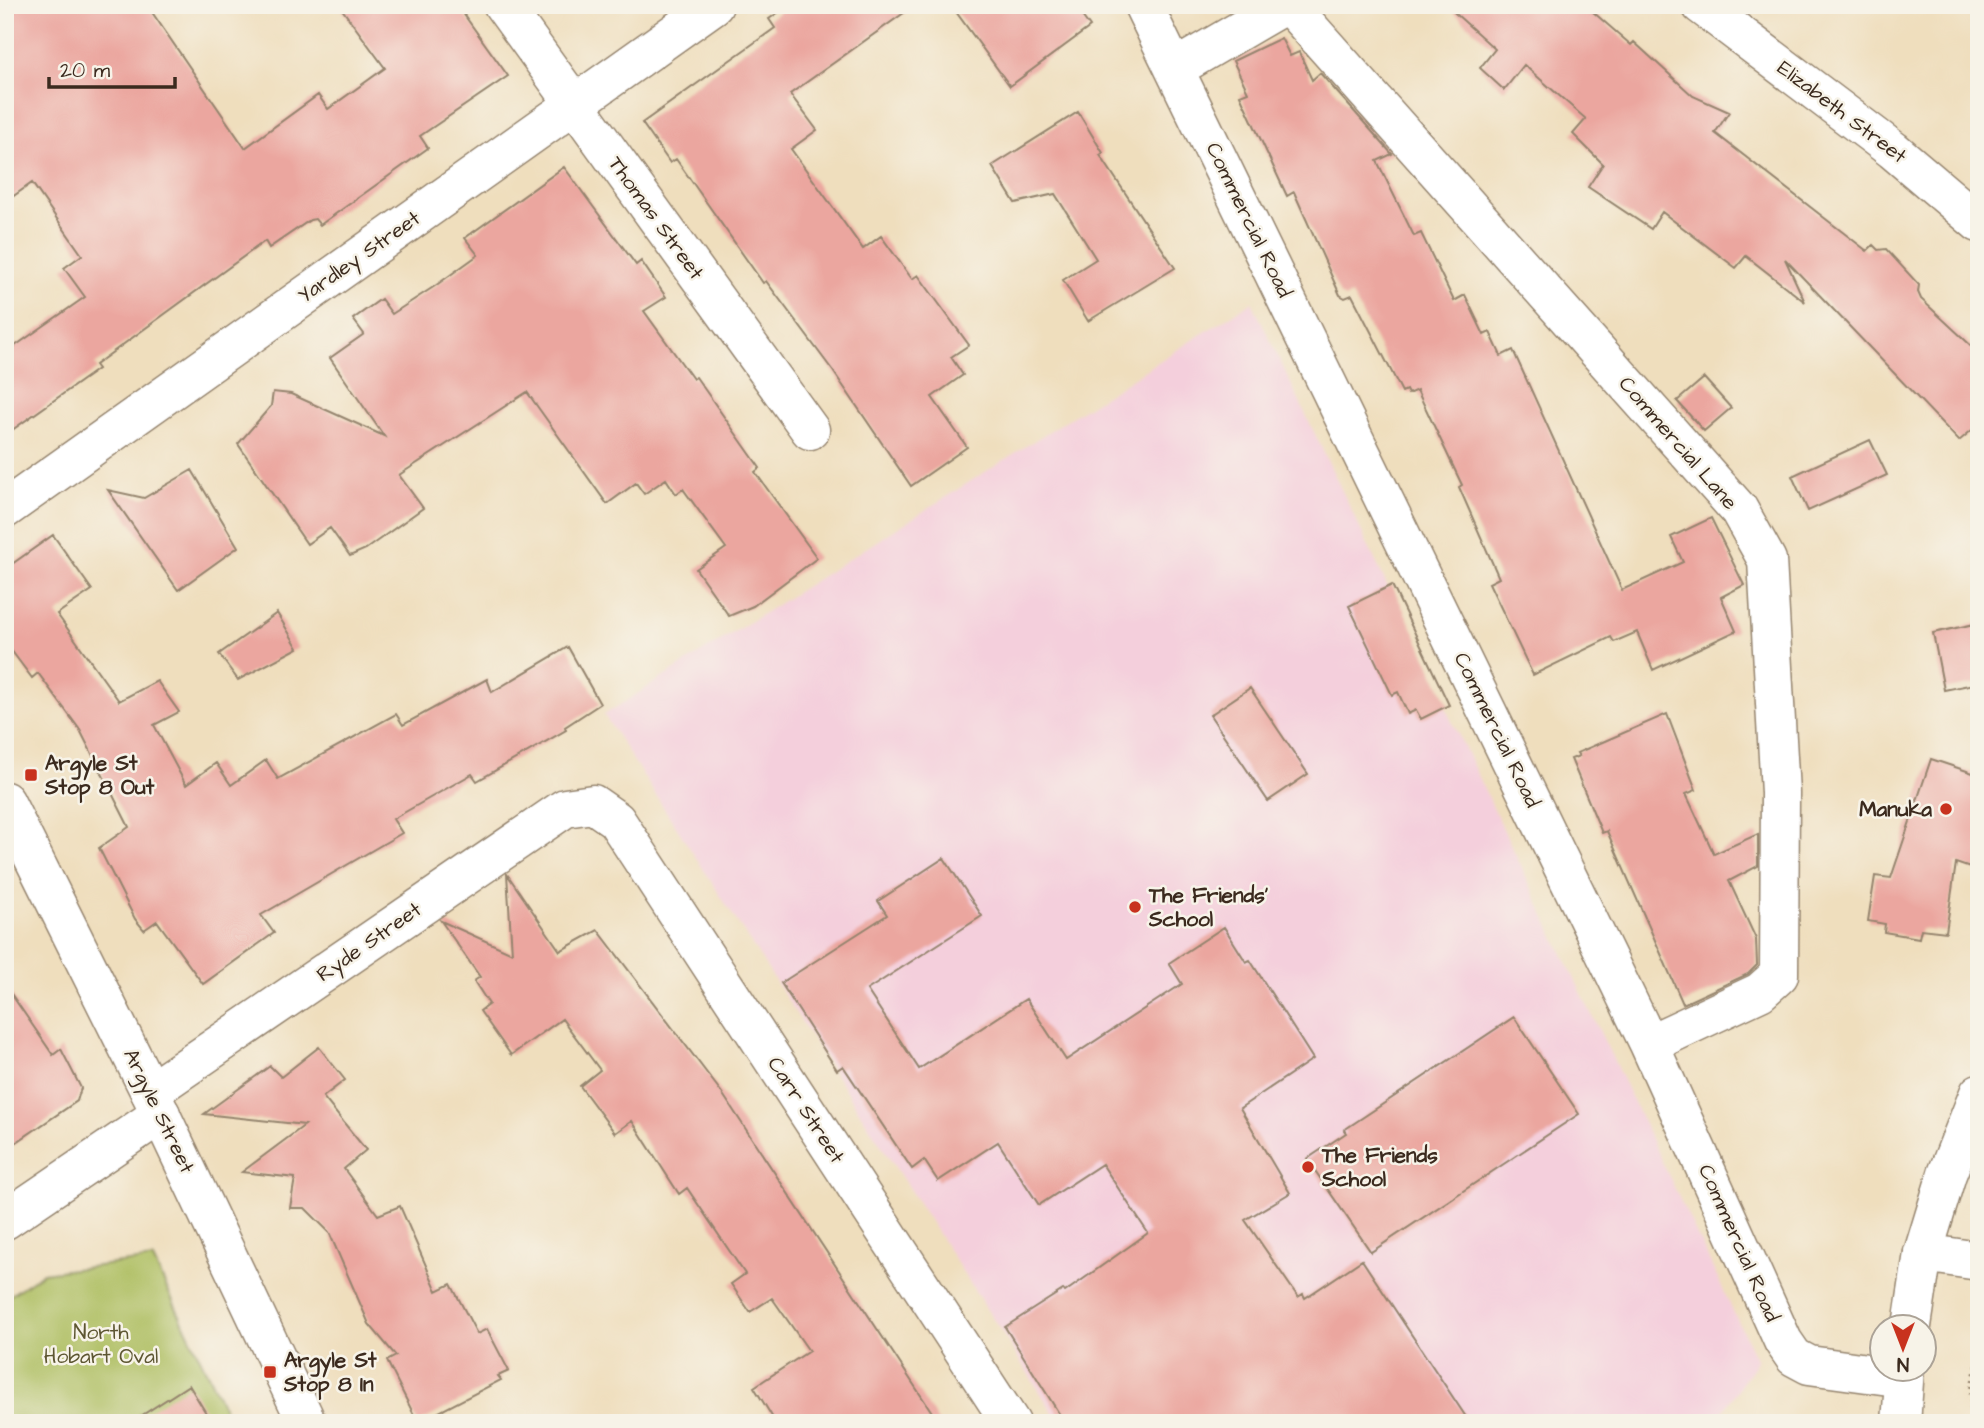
<svg xmlns="http://www.w3.org/2000/svg" width="1984" height="1428" viewBox="0 0 1984 1428" font-family="'Architects Daughter',sans-serif">
<style>
.built{fill:#f4cfdc}
.green{fill:#adbe61;stroke:#747440;stroke-width:2}
.building{fill:#eba69f}
.lines{fill:none;stroke-linecap:round;stroke-linejoin:round}
.minor-casing{stroke:#95846e;stroke-width:41}
.secondary-casing{stroke:#95846e;stroke-width:41}
.path{stroke:#95846e;stroke-width:4.5;stroke-dasharray:2 5;stroke-linecap:butt}
.minor{stroke:#fff;stroke-width:38}
.secondary{stroke:#fff;stroke-width:38}
.poi-dot{fill:#c8321e;stroke:#f7f3e8;stroke-width:2.5}
.labels{text-anchor:middle;dominant-baseline:central;stroke-width:5;stroke-linejoin:round;paint-order:stroke}
.street-label{font-size:21px;fill:#3b2a1e;stroke:#f7f3e8}
.poi-label{font-size:21px;font-weight:bold;fill:#3b2a1e;stroke:#f7f3e8;text-anchor:start}
.park-label{font-size:21px;fill:#5d5632;stroke:#f7f3e8}
</style>
<rect width="100%" height="100%" fill="#f7f3e8"/>
<filter id="ink" filterUnits="userSpaceOnUse"><feTurbulence type="fractalNoise" baseFrequency=".0143" numOctaves="2"/><feDisplacementMap in="SourceGraphic" scale="14" xChannelSelector="R" yChannelSelector="G"/><feConvolveMatrix kernelMatrix="1 2 1 2 8 2 1 2 1" color-interpolation-filters="sRGB"/></filter>
<filter id="wash" filterUnits="userSpaceOnUse"><feTurbulence type="fractalNoise" baseFrequency=".00686" numOctaves="4" result="noise"/><feDisplacementMap in="SourceGraphic" scale="28" xChannelSelector="R" yChannelSelector="G"/><feGaussianBlur stdDeviation="1.57" result="paint"/><feColorMatrix in="noise" values="0 0 0 0 0 0 0 0 0 0 0 0 0 0 0 0 0 1.4 0 .05"/><feComposite in="paint" operator="in"/></filter>
<g filter="url(#wash)">
<rect width="100%" height="100%" fill="#efdebd"/>
<!-- built -->
<path class="built" d="M1252 302 1757 1361 1715 1423H1060L604 715Z"/>
<!-- green -->
<path class="green" d="M153 1259 231 1423H5V1299L43 1273Z"/>
<g id="blocks">
<!-- building -->
<path class="building" d="M5 5H147L245 148 318 95 328 109 385 68 339 5H457L508 76 420 136 428 148 320 225 315 219 310 220 269 248 265 241 95 365 98 369 5 435V353L85 297 64 268 82 255 32 183 5 202Z
M789 5H915L790 94 817 130 791 149 863 249 881 236 912 279 918 275 969 345 951 357 963 375 932 397 967 447 911 486 833 371 766 281 763 283 676 159 670 163 642 123 775 28 769 19Z
M951 5H1074L1090 27 1010 86Z
M1446 5H1585L1631 45 1634 42 1693 96 1729 112 1715 133 1867 251 1873 245 1878 250 1886 249 1919 285 1918 292 1921 299 1979 353V424L1959 441 1785 259 1805 302 1746 256 1736 268 1662 212 1651 229 1588 187 1603 164 1573 134 1586 119 1524 65 1504 90 1480 68 1495 49Z
M1281 38 1290 56 1299 52 1312 80 1320 73 1392 154 1377 161 1414 236 1421 233 1454 301 1465 295 1484 335 1490 332 1501 356 1513 350 1622 590 1683 562 1671 537 1711 518 1744 585 1721 597 1736 631 1653 670 1637 632 1614 642 1611 637 1533 675 1489 583 1499 578 1459 487 1462 485 1417 390 1408 394 1406 390 1402 392 1352 295 1345 298 1340 295 1294 192 1287 196 1240 95 1248 92 1233 61Z
M1078 112 1103 153 1100 155 1175 268 1088 321 1063 280 1096 259 1055 194 1015 203 992 166Z
M564 167 636 265 641 261 666 297 644 311 693 379 696 377 760 468 755 472 817 558 753 606 729 616 696 569 726 548 683 489 676 494 666 479 644 494 636 483 607 504 527 392 399 475 423 508 366 549 350 556 330 528 307 544 238 444 271 406 273 392 291 394 384 436 330 358 364 334 353 319 381 299 392 314 435 286 478 255 465 238Z
M1704 378 1731 408 1704 431 1677 401Z
M1870 440 1887 475 1808 511 1792 476Z
M192 470 238 547 178 590 108 490 144 498Z
M53 535 92 590 57 614 119 701 157 681 179 712 154 725 186 785 216 763 231 785 266 760 278 779 396 714 403 725 487 679 492 692 568 647 600 704 565 727 566 730 477 781 472 774 393 819 402 833 261 915 274 933 203 984 157 921 144 930 135 919 99 848 129 827 80 730 38 673 32 678 5 642V569Z
M1392 585 1449 705 1421 719 1416 710 1408 714 1398 692 1392 695 1349 606Z
M277 613 298 648 238 680 219 654Z
M1979 623V683L1944 690 1933 633Z
M1250 688 1308 774 1268 801 1210 715Z
M1667 714 1696 790 1686 794 1714 854 1758 834V866L1729 881 1756 939 1757 965 1748 974 1683 1004 1607 831 1602 833 1571 759 1579 756 1577 753Z
M1931 759 1979 775V871L1956 863 1946 932 1921 929 1919 938 1884 932 1885 924 1868 921 1875 876 1891 878Z
M944 858 982 916 867 990 919 1069 1026 999 1066 1060 1182 984 1169 963 1224 927 1246 962 1250 960 1313 1059 1240 1108 1290 1193 1245 1220 1298 1297 1303 1294 1305 1298 1362 1260 1470 1423H1065L1005 1327 1063 1290 1065 1292 1148 1233 1102 1164 1039 1205 998 1142 938 1181 924 1160 912 1169 843 1066 837 1070 781 983 887 915 878 901Z
M507 874 560 951 598 930 722 1093 939 1423H776L754 1387 809 1351 772 1298 750 1312 731 1284 745 1274 687 1188 679 1194 632 1121 615 1133 580 1086 600 1070 562 1019 511 1055 480 1011 489 1004 474 981 480 977 441 921 512 953Z
M5 985 53 1055 61 1049 81 1088 77 1101 5 1150Z
M1514 1017 1579 1114 1371 1252 1307 1159 1346 1133 1344 1130Z
M319 1047 345 1080 323 1097 366 1150 344 1169 378 1215 400 1206 437 1291 451 1284 477 1334 487 1329 509 1371 498 1376 501 1380 418 1423 387 1361 396 1356 369 1324 329 1232 305 1208H290L295 1178 242 1172 305 1125 204 1114 270 1066 281 1077Z
M189 1385 212 1423H130Z"/>
</g>
</g>
<g filter="url(#ink)">
<use href="#blocks" fill-opacity="0" stroke="#95846e" stroke-width="2"/>
<g class="lines">
<defs>
<path id="minor" d="M503 5 810 430
M1143 5 1649 1044 1783 1341 1794 1357 1809 1365 1904 1378
M1289 5 1739 510 1767 560 1780 793 1779 975 1760 992 1649 1044
M1176 68 1284 5
M5 509 714 5
M150 1092 565 808 593 804 616 820 1011 1423
M5 1220 161 1114
M1923 1253 1979 1261"/>
<path id="secondary" d="M1701 5 1893 150 1979 223
M5 801 150 1092 307 1423
M1912 1326 1923 1253 1947 1174 1979 1093
M1901 1423 1905 1368"/>
</defs>
<!-- minor casing -->
<use href="#minor" class="minor-casing"/>
<!-- secondary casing -->
<use href="#secondary" class="secondary-casing"/>
<!-- path -->
<path class="path" d="M1971 1423V1388L1979 1358"/>
<!-- minor -->
<use href="#minor" class="minor"/>
<!-- secondary -->
<use href="#secondary" class="secondary"/>
</g>
</g>
<!-- markers -->
<g class="poi-dot">
<rect x="24" y="768" width="14" height="14" rx="3.5"/>
<circle cx="1946" cy="809" r="7"/>
<circle cx="1135" cy="907" r="7"/>
<circle cx="1308" cy="1167" r="7"/>
<rect x="263" y="1365" width="14" height="14" rx="3.5"/>
</g>
<g class="labels">
<!-- street labels -->
<g class="street-label">
<text transform="translate(1842 112) rotate(37)">Elizabeth Street</text>
<text transform="translate(656 218) rotate(54)">Thomas Street</text>
<text transform="translate(1249 220) rotate(64)">Commercial Road</text>
<text transform="translate(359 257) rotate(-35)">Yardley Street</text>
<text transform="translate(1678 443) rotate(49)">Commercial Lane</text>
<text transform="translate(1497 730) rotate(64)">Commercial Road</text>
<text transform="translate(369 942) rotate(-35)">Ryde Street</text>
<text transform="translate(806 1110) rotate(57)">Carr Street</text>
<text transform="translate(159 1111) rotate(64)">Argyle Street</text>
<text transform="translate(1739 1243) rotate(66)">Commercial Road</text>
</g>
<!-- poi labels -->
<g class="poi-label">
<text x="45" y="763">Argyle St<tspan x="45" dy="24">Stop 8 Out</tspan></text>
<text x="1932" y="809" text-anchor="end">Manuka</text>
<text x="1149" y="895">The Friends'<tspan x="1149" dy="24">School</tspan></text>
<text x="1322" y="1155">The Friends<tspan x="1322" dy="24">School</tspan></text>
<text x="284" y="1360">Argyle St<tspan x="284" dy="24">Stop 8 In</tspan></text>
</g>
<!-- park labels -->
<g class="park-label">
<text x="101" y="1332">North<tspan x="101" dy="24">Hobart Oval</tspan></text>
</g>
</g>
<!-- margin -->
<rect width="1984" height="1428" fill="none" stroke="#f7f3e8" stroke-width="28"/>
<!-- north arrow -->
<g transform="translate(1903 1348) rotate(180)"><circle r="33" fill="#f7f3e8" stroke="#aca397" stroke-width="2"/>
<path d="M0-5L12 26L0 18L-12 26Z" fill="#c8321e"/>
<text y="-10" font-size="19" font-weight="bold" text-anchor="middle" fill="#3b2a1e">N</text>
</g>
<!-- scale -->
<path d="M49 77v10h126v-10" fill="none" stroke="#3b2a1e" stroke-width="3.5"/>
<text x="60" y="77" font-size="21" fill="#3b2a1e" stroke="#f7f3e8" stroke-width="5" paint-order="stroke">20 m</text>
</svg>
